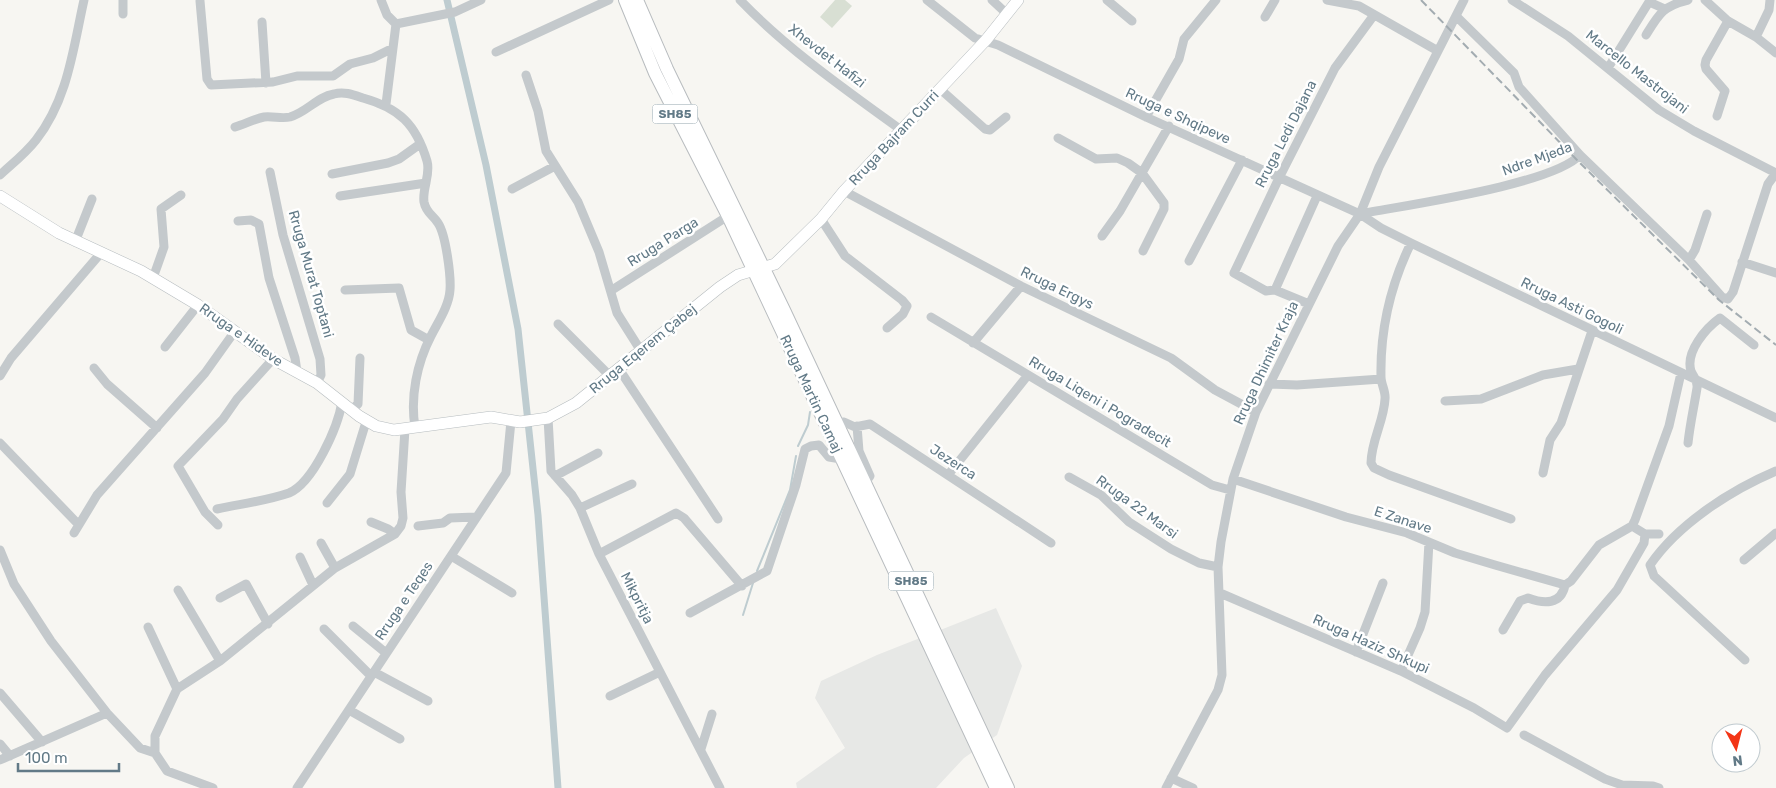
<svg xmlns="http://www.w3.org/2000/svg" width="1776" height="788" viewBox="0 0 1776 788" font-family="Rubik,sans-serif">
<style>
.built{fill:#e7e8e6}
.green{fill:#d8dfd3}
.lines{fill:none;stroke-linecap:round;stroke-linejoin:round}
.stream{stroke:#beccd0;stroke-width:2}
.canal{stroke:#beccd0;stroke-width:7}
.major-casing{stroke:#b6bcbf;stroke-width:12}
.highway-casing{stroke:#b8bcbf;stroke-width:14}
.minor{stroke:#c4c9cc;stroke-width:9}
.major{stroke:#fff;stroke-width:11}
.highway{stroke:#fff;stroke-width:12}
.rail{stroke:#a3acb1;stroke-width:2;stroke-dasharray:8 4;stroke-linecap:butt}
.labels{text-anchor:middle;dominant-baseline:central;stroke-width:5;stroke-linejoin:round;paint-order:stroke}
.shield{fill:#fff;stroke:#91a2ab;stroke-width:1}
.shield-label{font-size:12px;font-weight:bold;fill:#627a87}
.street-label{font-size:14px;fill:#627a87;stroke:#fff}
</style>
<rect width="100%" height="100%" fill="#f7f6f2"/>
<!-- built -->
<path class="built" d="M996 608 1022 666 997 735 964 758 936 788H797L796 783 845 748 815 698 821 681 877 655Z"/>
<!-- green -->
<path class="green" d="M835 0H845L852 6 832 28 820 17Z"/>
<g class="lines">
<!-- stream -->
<path class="stream" d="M798 446 808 425 810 412
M757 571 790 490 796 456
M743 615 753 583"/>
<!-- canal -->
<path class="canal" d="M447 0 486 165 518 329 538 515 558 788"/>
<defs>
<path id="major" d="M0 196 59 233 141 271 198 305 273 359 317 383 359 416 376 426 394 430 491 417 520 422 548 418 576 403 720 287 738 275 775 264 821 219 844 191 986 40 1018 0"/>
<path id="highway" d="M625 0 655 73 728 216 996 788
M637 0 667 69 784 310 1008 788"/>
</defs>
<!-- major casing -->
<use href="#major" class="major-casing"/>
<!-- highway casing -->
<use href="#highway" class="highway-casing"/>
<!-- minor -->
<path class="minor" d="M123 0V14
M381 0 387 15 396 24
M740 0C787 49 846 90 901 130
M927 0 975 38 998 45 1146 117 1360 214 1381 228 1411 243 1776 418
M992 0 1006 13
M1107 0 1132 21
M1327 0 1359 6 1438 51
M1512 0 1568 36 1659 110 1694 131 1776 173
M1705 0 1728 21 1756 37 1776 53
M200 1 207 79 211 85 273 82 297 76H333L350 64 373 58 393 48
M1456 16 1514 73 1519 87 1580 155 1689 260 1722 297 1728 299 1733 292 1768 184 1776 173
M1265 17 1275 0
M262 22 266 83
M396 24 455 12 481 0
M1646 35C1659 14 1663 6 1688 0
M1756 37 1769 10 1770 0
M496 52 609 0
M1608 68 1649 2 1665 9
M526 75 538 111 546 151 578 202 599 252 617 313 641 351
M940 89 985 129 990 130 1006 117
M386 104 396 24
M1717 116 1725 91 1706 69 1705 65 1706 60 1728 21
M1146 117 1179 59 1184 39 1216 0
M235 127C245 124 254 119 264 117 273 116 282 119 290 117 307 112 317 97 334 94 344 91 354 95 363 98 399 108 416 124 427 161 431 175 422 188 424 202 426 213 433 215 438 223 446 235 451 276 450 290 449 306 438 322 431 336 417 363 410 397 415 427
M1058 138 1096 159 1117 158 1128 163 1142 173 1164 203V209L1143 251
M270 172 283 235 320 359 321 375 317 383
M332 174 388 163 399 159 420 144
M0 175C12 164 26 153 36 140 68 99 73 49 84 0
M512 189 555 166
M844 191 1021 286 1171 358 1215 390 1256 412
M340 196 426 183
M1360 214C1405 205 1552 185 1580 155
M821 219 845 256 902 300 907 306 903 314 887 328
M238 221 251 220 259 224 269 278 295 358 297 372
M1102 236 1120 211 1169 126
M75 242 92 199
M1411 243C1391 284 1380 330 1381 377 1381 384 1386 392 1385 399 1384 421 1371 441 1371 463L1374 468 1389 475 1511 519
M1689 260 1695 250 1707 214
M1189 261 1242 160
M1742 262 1776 273
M153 278 164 247 161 209 181 195
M345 290 399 288 411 330 429 340
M612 290 728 216
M1275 290 1317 196
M1309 304 1275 290 1266 291 1234 273 1279 178 1335 68 1374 15
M931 317 1212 485 1230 490
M558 324 610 376
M973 343 1021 286
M165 347 198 305
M94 368 107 384 157 428
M619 369 718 519
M0 376 11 358 100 254
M1269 384 1297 385 1381 379
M1445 401 1481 399 1543 375 1578 369
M351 410 358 404 360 358
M548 418 551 471 572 495 580 508 599 554 720 788
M836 423 844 422 855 427 870 424 1051 543
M857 426 859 451 870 476 864 484
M0 443 78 524
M1688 443C1690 424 1694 407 1697 388 1698 380 1694 378 1691 371 1685 352 1706 328 1720 318L1754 345
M1543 473 1550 440 1561 423 1592 331
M948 475 1028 375
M555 476 598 453
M1069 477 1101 495 1129 522 1171 549 1199 563 1218 567
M1233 479 1346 517 1407 533 1455 553 1495 565 1565 585
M327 503 350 474 366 422
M580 508 632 484
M217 509C240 504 266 501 289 493 313 483 338 427 342 402
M371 522 388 529 395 534
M218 525 205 512 178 466 223 419 237 399 273 359
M418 526 443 523 450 518 475 517
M1632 526 1645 534H1659
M74 533 97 495 205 373 235 331
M321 543 335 568
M0 550 14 584 51 641 107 713 140 748 155 753
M599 554 676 513 684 518 742 586
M451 556 512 593
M300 557 313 585
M1744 560 1776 533
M1565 585 1571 581 1599 545 1632 526 1635 520 1669 426 1681 373
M178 590 220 661
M1220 593 1401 671 1474 708 1507 728 1545 675 1617 590 1644 543 1645 534
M220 598 246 584 268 624
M690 613 767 571 796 485 805 449 811 446 819 445 829 457 841 459
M353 626 386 653
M148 627 177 689
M324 629 371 676
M1503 630 1520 601 1528 598C1544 604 1561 605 1565 585
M1356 652 1383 583
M1745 660 1654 576 1650 565C1678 524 1731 490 1776 471
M1401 671 1420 628 1425 612 1429 542
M374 672 428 701
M0 693 42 742
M610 696 660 672
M349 710 400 739
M1524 735 1605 779 1622 785 1653 786 1659 788
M0 744 10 756
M701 749 712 714
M0 760 107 713
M1171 778 1193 788
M213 788 167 771 155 753V736L177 689 220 661 335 568 395 534 401 526 403 518 401 492 405 429
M297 788 506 473 511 421
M1166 788 1218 690 1222 675 1218 567 1221 542 1233 479 1256 412 1338 246 1360 214 1379 167 1464 0"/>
<!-- major -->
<use href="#major" class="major"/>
<!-- highway -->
<use href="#highway" class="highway"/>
<!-- rail -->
<path class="rail" d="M1421 0 1576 159 1719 300 1776 345"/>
</g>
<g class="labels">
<!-- shield labels -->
<g class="shield">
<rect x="652.5" y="104.5" width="45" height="19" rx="4"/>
<rect x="888.5" y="571.5" width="45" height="19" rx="4"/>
</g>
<g class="shield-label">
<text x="675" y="114">SH85</text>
<text x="911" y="581">SH85</text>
</g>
<!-- street labels -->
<g class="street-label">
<text transform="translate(827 56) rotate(38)">Xhevdet Hafizi</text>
<text transform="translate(1637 72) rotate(38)">Marcello Mastrojani</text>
<text transform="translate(1178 116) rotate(25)">Rruga e Shqipeve</text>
<text transform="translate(1286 134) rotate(-63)">Rruga Ledi Dajana</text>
<text transform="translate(894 138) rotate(-47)">Rruga Bajram Curri</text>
<text transform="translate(1537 159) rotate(-20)">Ndre Mjeda</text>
<text transform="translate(663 242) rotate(-32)">Rruga Parga</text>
<text transform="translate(311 274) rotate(74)">Rruga Murat Toptani</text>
<text transform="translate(1057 288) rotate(26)">Rruga Ergys</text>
<text transform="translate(1572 306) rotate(26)">Rruga Asti Gogoli</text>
<text transform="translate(241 335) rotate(35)">Rruga e Hideve</text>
<text transform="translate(643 349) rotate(-39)">Rruga Eqerem Çabej</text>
<text transform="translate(1266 363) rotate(-65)">Rruga Dhimiter Kraja</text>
<text transform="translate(811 394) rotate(65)">Rruga Martin Camaj</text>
<text transform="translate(1100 402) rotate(31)">Rruga Liqeni i Pogradecit</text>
<text transform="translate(953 462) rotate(33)">Jezerca</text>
<text transform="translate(1137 507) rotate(36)">Rruga 22 Marsi</text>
<text transform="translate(1403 520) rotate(18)">E Zanave</text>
<text transform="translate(637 598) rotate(63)">Mikpritja</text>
<text transform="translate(404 601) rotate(-56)">Rruga e Teqes</text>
<text transform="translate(1371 644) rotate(24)">Rruga Haziz Shkupi</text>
</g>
</g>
<!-- north arrow -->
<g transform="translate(1736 748) rotate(173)"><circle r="24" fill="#ffffff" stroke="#c0cacf"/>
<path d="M0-4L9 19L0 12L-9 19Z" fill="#f33516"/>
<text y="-8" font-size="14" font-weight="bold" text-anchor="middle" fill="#627a87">N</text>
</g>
<!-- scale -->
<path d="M18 763v8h101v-8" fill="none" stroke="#627a87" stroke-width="2.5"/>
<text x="25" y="763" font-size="15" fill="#627a87" stroke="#ffffff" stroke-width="4" paint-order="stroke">100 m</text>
</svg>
